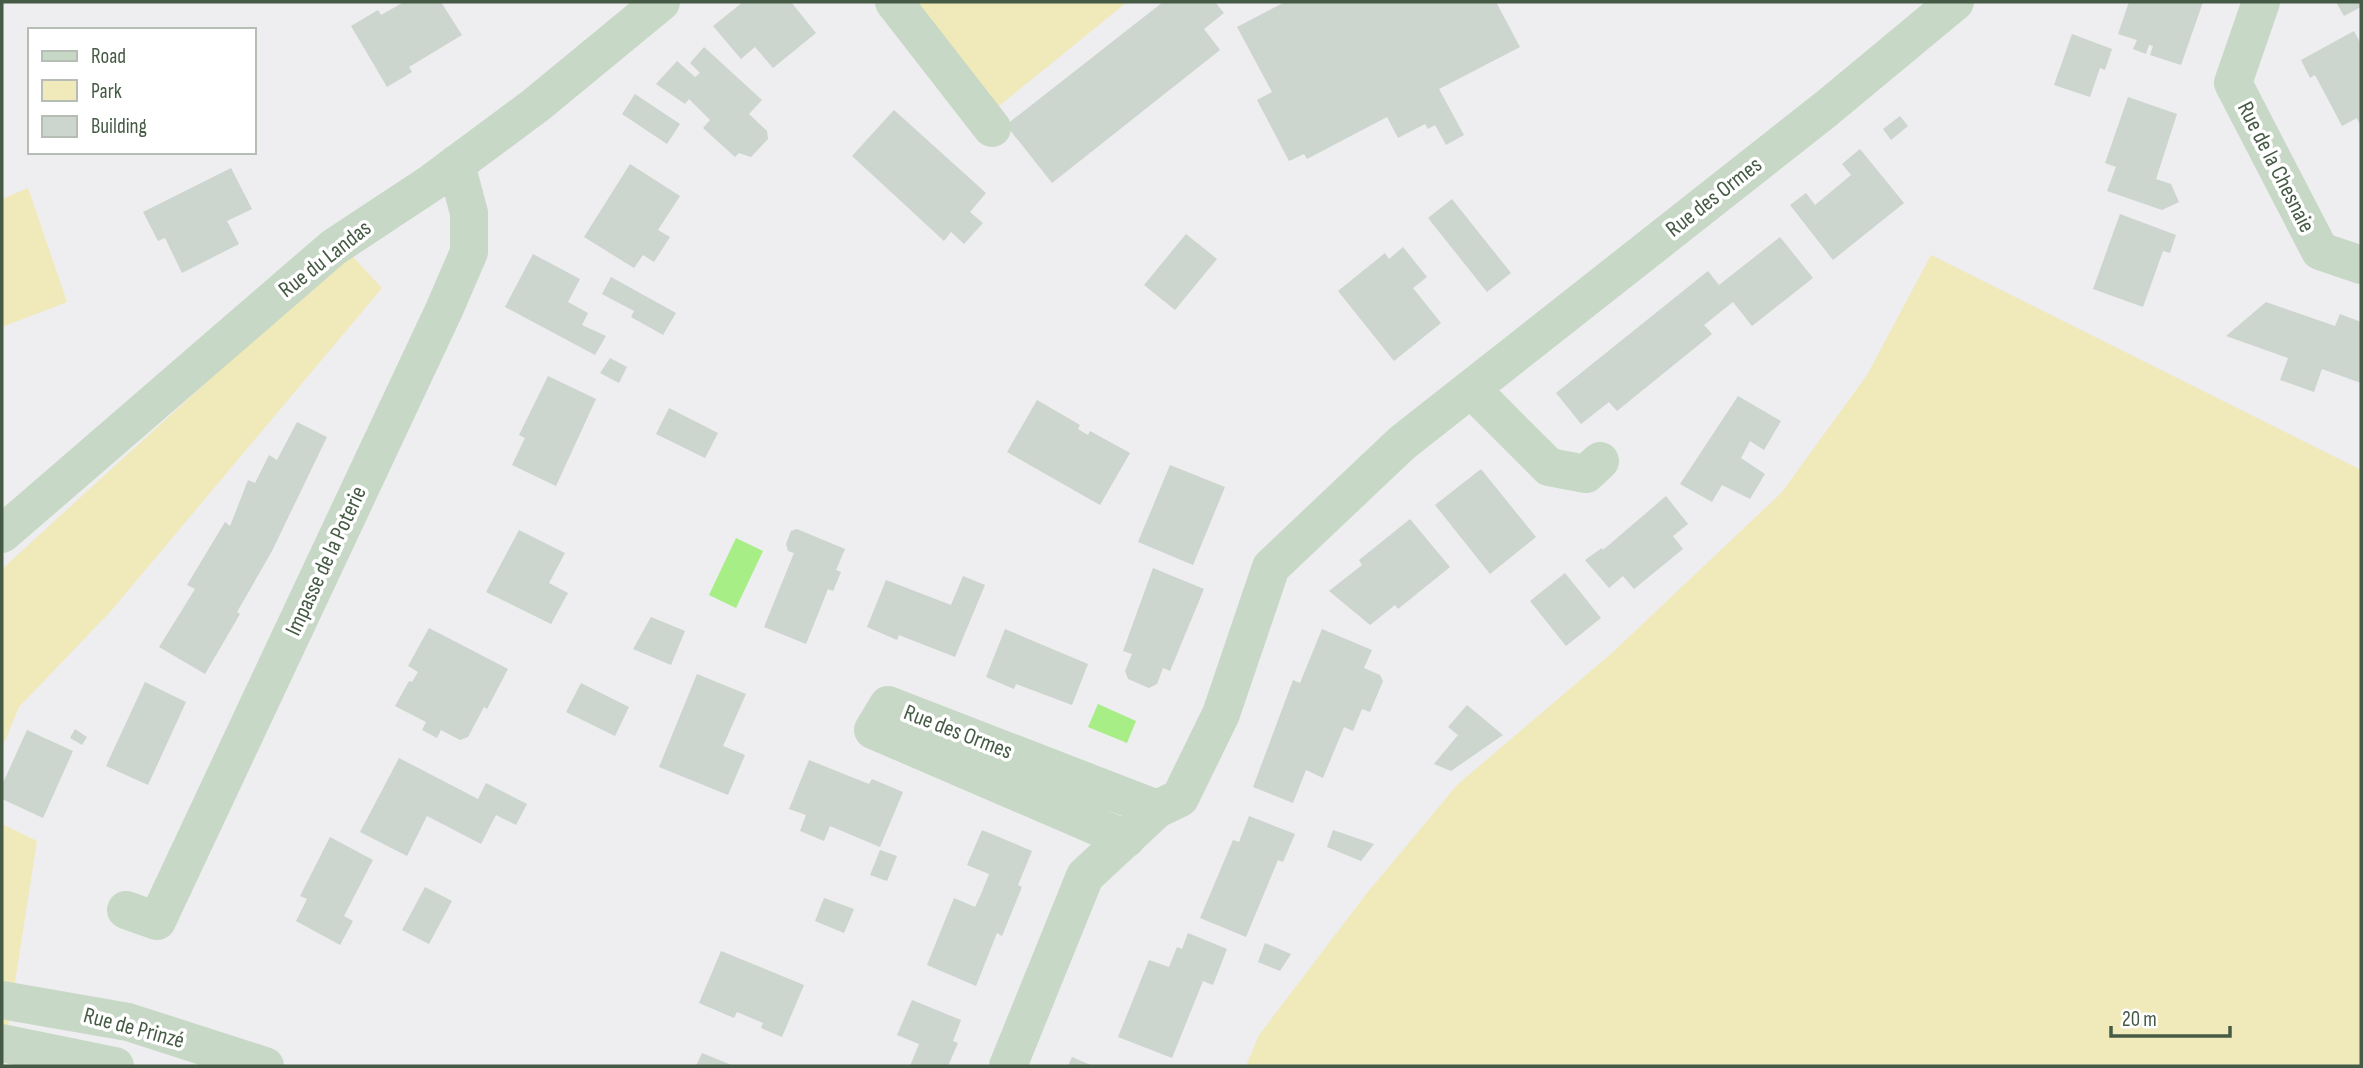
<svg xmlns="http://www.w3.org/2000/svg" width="2363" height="1068" viewBox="0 0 2363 1068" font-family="'Sofia Sans Condensed',sans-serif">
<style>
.green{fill:#f0e9b9}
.water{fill:#a6ee85}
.building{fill:#ccd5ce}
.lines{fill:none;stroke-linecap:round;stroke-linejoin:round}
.minor{stroke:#c7d8c6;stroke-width:38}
.labels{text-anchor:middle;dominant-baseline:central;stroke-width:7;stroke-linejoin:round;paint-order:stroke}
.street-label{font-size:23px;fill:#465b45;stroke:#fff}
</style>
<rect width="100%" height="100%" fill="#eeedf0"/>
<!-- green -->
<path class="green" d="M914 2H1127L994 110Z
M28 188 67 302 2 327V199Z
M1931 255 2361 470V1066H1246L1259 1035 1367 893 1457 785 1613 652 1782 492 1867 375Z
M352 256 382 288 110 612 19 707 2 748V569L256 337Z
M2 824 37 841 2 1065Z"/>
<!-- water -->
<path class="water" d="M736 538 763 551 736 608 709 595Z
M1098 704 1136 721 1127 743 1088 727Z"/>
<!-- building -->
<path class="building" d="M404 2H441L462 35 409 67 412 72 387 87 351 26 378 10 381 15Z
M743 2H791L816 33 773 68 755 47 741 59 713 26Z
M1163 2H1215L1224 13 1204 29 1220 50 1052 183 1006 125Z
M1285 2H1496L1520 47 1439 89 1464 135 1446 145 1435 125 1428 129 1425 124 1398 138 1387 117 1307 159 1304 154 1289 161 1257 100 1272 92 1237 27Z
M2129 2H2203L2181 65 2150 55 2153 46 2149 45 2146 54 2133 49 2137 40 2118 34Z
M2336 2H2361V7L2344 16Z
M2354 31 2361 44V127L2357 118 2342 126 2315 75 2310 78 2301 60Z
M2072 34 2112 49 2105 70 2100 68 2090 97 2054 85Z
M704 47 762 100 749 114 767 131 768 139 751 157 739 153 735 157 703 128 710 120 689 99 685 104 656 84 677 61 695 77 700 73 690 63Z
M635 94 680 124 667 144 622 114Z
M2128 97 2177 114 2156 179 2171 184 2179 202 2162 210 2107 191 2116 167 2105 163Z
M894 110 986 193 970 212 983 223 964 244 951 232 944 241 852 156Z
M1900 116 1908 126 1891 140 1883 129Z
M1860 149 1904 203 1833 260 1790 205 1806 193 1815 205 1851 175 1842 164Z
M630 164 680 196 658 230 670 237 654 262 643 255 634 268 584 237Z
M231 168 252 209 227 221 239 244 182 273 165 238 158 241 143 212Z
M1452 199 1511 273 1487 292 1428 218Z
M2120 214 2176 235 2170 253 2163 251 2143 307 2093 289Z
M1186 234 1217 259 1175 310 1144 285Z
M1780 237 1813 278 1752 326 1733 302 1704 325 1712 334 1617 411 1609 402 1581 424 1556 393 1708 271 1719 285Z
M1403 247 1427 277 1413 288 1441 323 1394 361 1338 291 1385 253 1389 259Z
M533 254 580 279 568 302 588 313 582 325 606 336 595 355 505 307Z
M611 277 676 313 663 335 631 317 634 311 602 294Z
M2266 302 2335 326 2340 314 2361 322V383L2322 369 2314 392 2280 380 2288 358 2226 336Z
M610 358 627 367 619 383 600 373Z
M548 376 596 399 556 486 512 465 525 438 519 435Z
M1738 396 1781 421 1764 450 1750 441 1741 458 1765 474 1750 499 1722 485 1712 502 1680 484Z
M1037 400 1080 425 1078 429 1088 435 1090 431 1130 453 1100 505 1007 452Z
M669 408 718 433 705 458 656 434Z
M297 422 327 437 272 551 237 612 240 614 205 674 159 647 195 589 187 585 225 522 230 526 248 480 255 483 269 455 277 460Z
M1170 465 1225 487 1193 565 1138 542Z
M1481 469 1536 537 1490 574 1435 505Z
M1666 496 1688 524 1673 536 1683 549 1634 589 1623 576 1609 588 1585 560 1602 548 1603 550Z
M1410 519 1450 567 1398 609 1395 605 1370 625 1329 591 1362 565 1359 560Z
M797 529 845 549 836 570 841 572 833 591 828 589 806 644 764 627 794 553 788 551 786 544 791 531Z
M519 530 565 553 549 583 568 593 551 624 486 592Z
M1153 568 1204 589 1170 671 1163 668 1157 684 1149 688 1128 679 1125 671 1132 654 1123 651Z
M1565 573 1601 618 1566 646 1530 601Z
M963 576 985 585 955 657 899 635 897 640 867 627 886 580 951 605Z
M651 617 685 631 671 665 633 649Z
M429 628 508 669 487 709 484 707 468 737 460 740 441 730 437 738 422 730 426 722 395 706 409 681 412 682 418 672 408 666Z
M1005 629 1088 664 1072 705 1016 684 1014 689 986 677Z
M1322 629 1372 650 1364 668 1380 675 1383 681 1370 712 1362 709 1353 731 1344 727 1323 778 1306 770 1293 803 1253 787 1293 680 1300 683Z
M697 674 746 694 723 746 745 755 728 795 659 767Z
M145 682 186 702 148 785 106 766Z
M581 683 629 707 615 736 566 712Z
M1467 705 1503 735 1451 771 1434 764 1458 735 1448 727Z
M75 729 87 737 82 745 70 738Z
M27 730 73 751 43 818 2 799V785Z
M399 758 478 799 486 783 527 804 516 825 496 815 481 844 427 816 407 856 360 832Z
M809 760 869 784 872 779 903 792 880 847 830 826 824 841 800 831 806 815 789 809Z
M1249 816 1295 834 1283 862 1278 860 1246 937 1200 918 1233 840 1239 842Z
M982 830 1032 851 1018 885 1022 887 1002 936 997 933 976 986 927 965 954 898 975 907 981 894 989 874 967 865Z
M1333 830 1374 844 1361 861 1327 847Z
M330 837 373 860 344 916 353 921 340 945 296 921 307 899 300 896Z
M880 850 897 856 887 881 870 875Z
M425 887 452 901 429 944 402 930Z
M824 898 854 909 844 933 815 921Z
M1188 933 1227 949 1213 985 1203 981 1172 1058 1118 1037 1149 960 1169 967 1177 947 1182 949Z
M1265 943 1291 954 1280 971 1258 962Z
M721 951 804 985 782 1037 761 1028 763 1023 737 1012 734 1018 699 1003Z
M912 1000 961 1020 953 1041 958 1043 948 1066H910L919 1044 897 1035Z
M702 1053 734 1066H696Z
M1072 1057 1093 1066H1068Z"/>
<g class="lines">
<!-- minor -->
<path class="minor" d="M894 2 992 128
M2261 2 2233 83 2320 251 2361 265
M1471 389 1549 467 1586 474 1600 461
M2 534 334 247 431 183 536 105 661 2
M1126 839 873 730 888 705 1157 809
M126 910 157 921 444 310 469 252V213L456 164
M2 1000 128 1022 265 1066
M2 1043 115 1066
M1008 1066 1085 876 1157 809 1180 798 1221 714 1271 567 1402 443 1826 109 1955 2"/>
</g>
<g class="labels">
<!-- street labels -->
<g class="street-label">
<text transform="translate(2276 167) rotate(63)">Rue de la Chesnaie</text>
<text transform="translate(1714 197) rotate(-38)">Rue des Ormes</text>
<text transform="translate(325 259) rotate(-38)">Rue du Landas</text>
<text transform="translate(326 561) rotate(-65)">Impasse de la Poterie</text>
<text transform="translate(958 732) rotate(21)">Rue des Ormes</text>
<text transform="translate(134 1028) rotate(15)">Rue de Prinzé</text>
</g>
</g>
<!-- border -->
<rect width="2363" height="1068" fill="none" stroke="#465b45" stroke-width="7"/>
<!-- legend -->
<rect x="28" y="28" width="228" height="126" fill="#ffffff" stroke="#b5bdb5" stroke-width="2"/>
<rect x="42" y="51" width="35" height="10" fill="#c7d8c6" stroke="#b5bdb5" stroke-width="2"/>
<text x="91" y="63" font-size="21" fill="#465b45">Road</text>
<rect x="42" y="80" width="35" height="21" fill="#f0e9b9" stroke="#b5bdb5" stroke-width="2"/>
<text x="91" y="98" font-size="21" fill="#465b45">Park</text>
<rect x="42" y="116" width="35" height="21" fill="#ccd5ce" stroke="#b5bdb5" stroke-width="2"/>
<text x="91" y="133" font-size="21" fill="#465b45">Building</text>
<!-- scale -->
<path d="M2111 1026v10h119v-10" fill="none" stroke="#465b45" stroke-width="3.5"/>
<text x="2122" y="1026" font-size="21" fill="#465b45" stroke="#ffffff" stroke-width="5" paint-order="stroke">20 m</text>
</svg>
